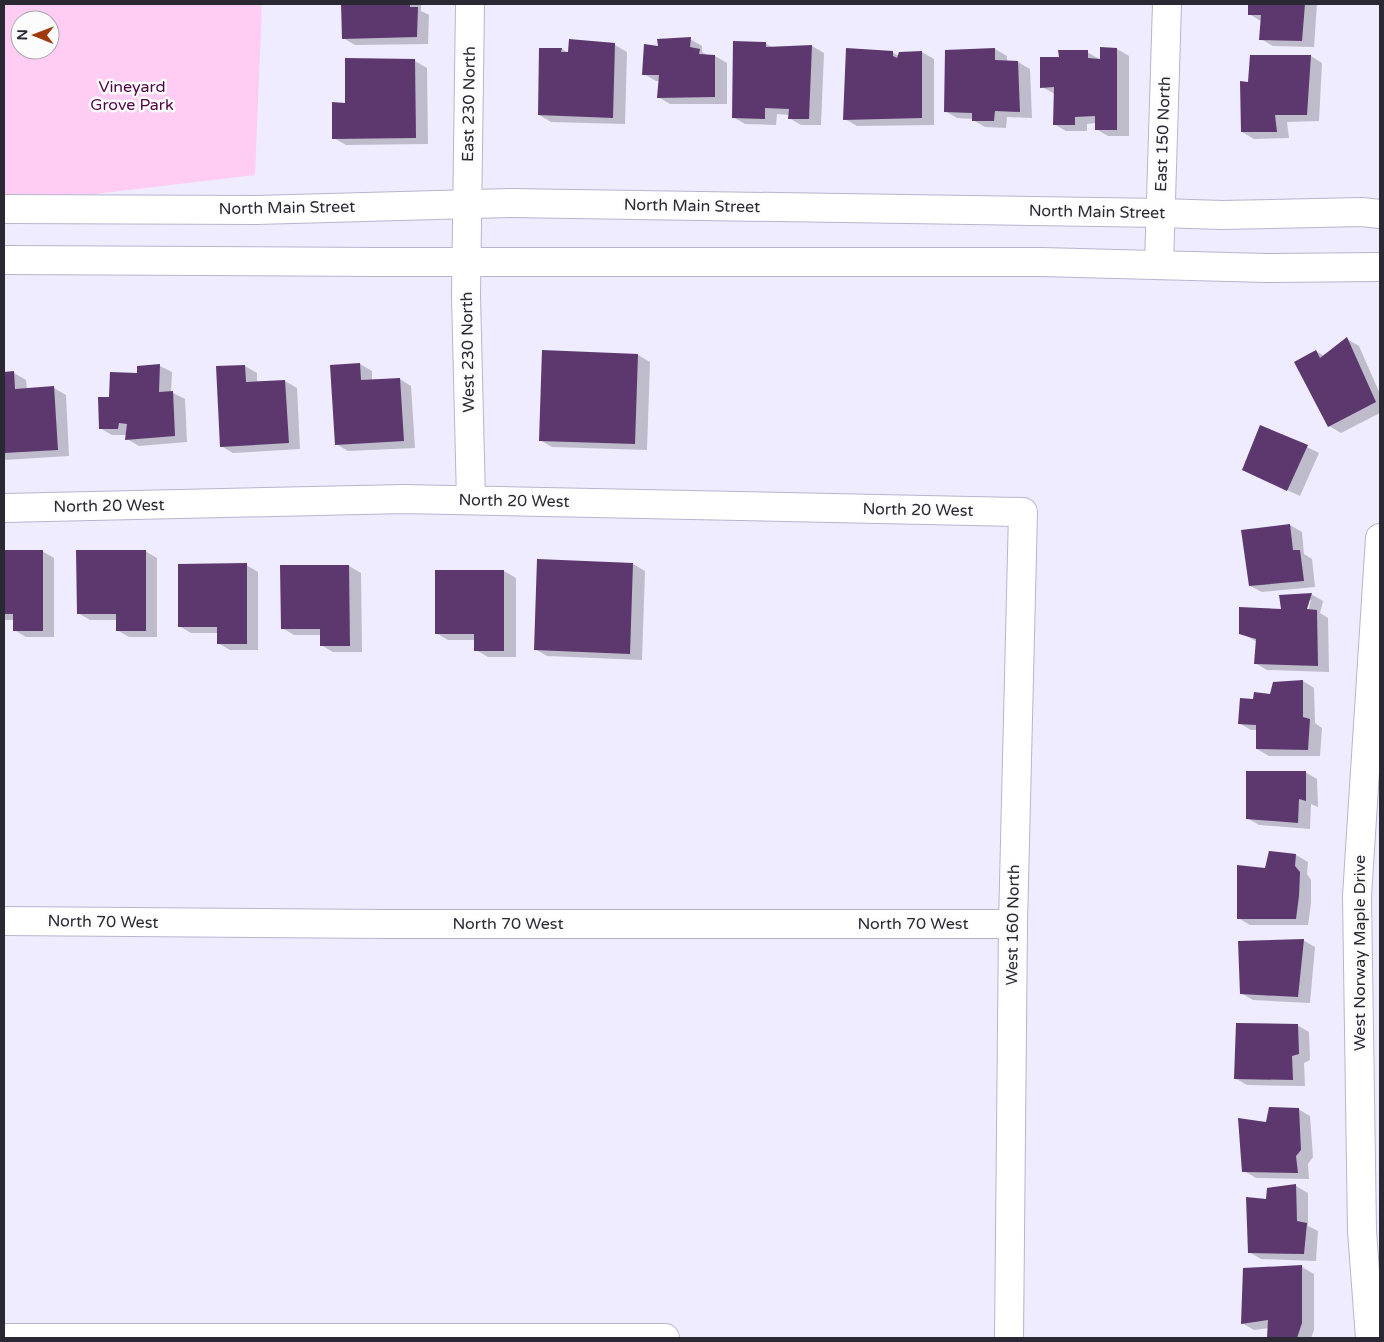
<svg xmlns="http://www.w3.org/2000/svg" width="1384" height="1342" viewBox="0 0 1384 1342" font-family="'Varela Round',sans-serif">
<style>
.green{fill:#ffcdf3;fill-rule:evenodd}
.shadow{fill:#0003;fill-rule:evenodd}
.building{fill:#5d386f}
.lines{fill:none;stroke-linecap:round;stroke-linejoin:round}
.minor-casing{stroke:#b8b4d0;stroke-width:30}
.major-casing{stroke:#b8b4d0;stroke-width:30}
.minor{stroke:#fff;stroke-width:28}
.major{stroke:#fff;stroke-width:28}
.labels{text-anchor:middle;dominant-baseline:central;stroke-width:5;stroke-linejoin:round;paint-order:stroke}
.park-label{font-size:16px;fill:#510547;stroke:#fcfcfc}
.street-label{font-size:16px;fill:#2a2833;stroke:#fcfcfc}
</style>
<rect width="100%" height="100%" fill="#eeecfe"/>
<!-- green -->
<path class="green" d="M4 4H262L255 175 95 194 4 195ZM20 20H50V50H20Z"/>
<!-- shadow -->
<path class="shadow" d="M342 4H421V11L429 15 428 44 355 45 343 38Z
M1249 4H1317L1314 47 1273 46 1261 39V21L1249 14Z
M690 39 702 46V52L709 56H715L727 63V104H670L658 97 659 81H656L644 74 659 48Z
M735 42 766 44 774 48 812 46 824 53 821 125H801L789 118V115L777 114 776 125 745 124 733 117Z
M615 45 627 52 625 124 551 122 539 115 540 49H562L569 53Z
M1101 48 1117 49 1129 56V136H1108L1096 129V123L1087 124V131H1066L1054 124 1055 94 1042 87 1060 58 1087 52 1101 60Z
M995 49 1007 56V62H1018L1030 69 1032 118 1007 117 1006 128 985 127 973 120V119L957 118 945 111 947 51Z
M892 52 899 56 900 53 922 52 934 59V125L857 126 845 119Z
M1311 56 1322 63 1319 121 1287 122 1289 138 1254 139 1242 132 1249 83Z
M415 61 427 68 428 144 346 145 334 138Z
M1347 339 1359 346 1380 394V413L1341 433 1329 426 1316 351 1324 356Z
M544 351 638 355 650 362 647 450 552 447 540 440Z
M360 364 372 371V381L400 379 411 386 415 448 348 451 336 444Z
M160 366 172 372 171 392 185 399 187 442 139 446 127 439V435H112L100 428 110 399 138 375Z
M245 366 257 373V382L285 381 297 388 300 449 233 453 221 446 217 368Z
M4 373H14L26 380 27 389 54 388 66 395 69 456 4 460Z
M1260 426 1307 447 1319 453 1300 496 1256 476Z
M1290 525 1302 532 1304 554 1312 559 1315 587 1262 592 1250 586Z
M42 551 54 558V637H26L14 630 15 620H4V552Z
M145 551 157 558V637H129L117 630V620H90L78 613Z
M539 560 633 564 645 571 642 660 547 656 535 649Z
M246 565 258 572V650H230L218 643V633H191L179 626Z
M349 566 361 573 362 652H333L321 645V635H294L282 628V567Z
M504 571 516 578V657H488L476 650 475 640H448L436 633Z
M1311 594 1323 601 1320 613 1328 618 1329 672 1267 670 1255 663 1257 642 1241 633ZM1308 600H1311L1307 615H1305Z
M1303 681 1314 688 1315 723 1322 728 1320 756H1269L1257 749 1258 730H1251L1239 723 1254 700 1271 695Z
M1305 772 1317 779 1318 807 1311 804 1310 829 1259 825 1247 818Z
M1296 855 1308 862 1307 874 1311 880V903L1308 925H1250L1238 918 1266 869Z
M1303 940 1315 947 1310 1003 1253 1000 1241 993Z
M1297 1025 1309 1032 1310 1060 1304 1063 1305 1086 1247 1085 1235 1078Z
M1298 1109 1310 1116 1313 1157 1308 1164 1309 1179 1256 1178 1244 1171 1267 1124Z
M1296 1186 1308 1193V1226L1318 1231 1316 1261 1261 1259 1249 1252 1267 1200 1268 1189Z
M1302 1267 1314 1274V1330L1311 1338H1269V1328L1254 1330 1242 1323Z"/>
<!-- building -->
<path class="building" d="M341 4H410V7H418L417 37 342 39Z
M1248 4H1305L1302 41 1259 40 1261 15H1248Z
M691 37 690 47 700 49 699 54 715 55V97L657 98 659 75H642L644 44 658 46 657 39Z
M569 39 615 43 613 118 538 115 539 48H562L561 52H568Z
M733 41 766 42V47L812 45 809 119H788L789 109 765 108V119L732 118Z
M1100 47 1117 48V130H1095V116L1075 117V125H1053L1054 87 1040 88V57H1059L1058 50H1088V58L1100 59Z
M846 48 893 51V56L897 58 899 52 922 51V118L843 120Z
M995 48V60L1018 61 1020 112 995 111 994 121H972V113L944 112 945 50Z
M1250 55H1311L1307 115H1275L1277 132H1241L1240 81 1248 82Z
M345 58 415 59 416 138 332 139V102L345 103Z
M1347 337 1376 402 1328 427 1294 362 1316 350 1320 358Z
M542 350 638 354 635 444 539 441Z
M360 363 361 380 400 378 404 441 335 445 330 365Z
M160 364 159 392 173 391 175 436 125 440 127 424 119 423 118 429H99L98 397H109L110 372 137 373V366Z
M245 365 246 382 285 380 289 443 220 447 216 366Z
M14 371 15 389 54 386 58 450 4 453V372Z
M1260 425 1308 445 1287 491 1242 470Z
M1290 524 1293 550H1300L1304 581 1249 586 1241 530Z
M4 550H43V631H13V614H4Z
M76 550H146V631H116V614H77Z
M537 559 633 563 630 654 534 650Z
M247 563V644H217V627H178V564Z
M280 565H349L350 646H320V629H281Z
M435 570H504V651H474V634H435Z
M1312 593 1307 609 1317 610 1318 666 1254 664 1256 639 1239 634V607L1281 609 1279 595Z
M1303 680V717L1310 719 1308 750 1256 749V725L1238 724 1240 698 1253 699 1254 692 1270 694 1273 682Z
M1246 771H1306V801L1299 799 1298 823 1246 819Z
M1269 851 1296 854 1295 866 1300 872 1299 896 1296 919H1237V865L1265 868Z
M1304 939 1298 997 1240 994 1238 941Z
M1236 1023 1298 1024 1299 1054 1292 1056 1293 1080 1234 1079Z
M1269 1107 1299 1108 1301 1150 1296 1156 1298 1173 1242 1172 1238 1118 1266 1122Z
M1296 1184 1297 1221 1307 1223 1304 1254 1248 1253 1246 1197 1266 1199 1267 1188Z
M1302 1265V1323L1297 1338H1267L1268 1320 1241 1324 1243 1268Z"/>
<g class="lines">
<defs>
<path id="minor" d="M470 4 466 296 471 500
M1159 265 1167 4
M4 508 404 499 1023 512 1013 924 1009 1338
M4 921 387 924H1013
M4 1338H665
M1370 1338 1362 1231 1357 896 1380 538"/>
<path id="major" d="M4 209 256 210 510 203 1161 213 1222 215 1362 212 1380 214
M4 260 377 262H1042L1266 268 1380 267"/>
</defs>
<!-- minor casing -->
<use href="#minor" class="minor-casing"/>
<!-- major casing -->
<use href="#major" class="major-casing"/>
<!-- minor -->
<use href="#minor" class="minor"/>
<!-- major -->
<use href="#major" class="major"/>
</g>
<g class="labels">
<!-- park labels -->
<g class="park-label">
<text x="132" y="87">Vineyard<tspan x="132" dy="18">Grove Park</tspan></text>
</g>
<!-- street labels -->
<g class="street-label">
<text transform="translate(469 104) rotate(-89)">East 230 North</text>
<text transform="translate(1163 134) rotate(-88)">East 150 North</text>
<text transform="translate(692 206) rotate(1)">North Main Street</text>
<text transform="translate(287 208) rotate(-1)">North Main Street</text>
<text transform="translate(1097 212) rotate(1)">North Main Street</text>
<text transform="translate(468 352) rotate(-91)">West 230 North</text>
<text transform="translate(514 501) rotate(1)">North 20 West</text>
<text transform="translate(109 506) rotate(-1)">North 20 West</text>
<text transform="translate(918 510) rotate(1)">North 20 West</text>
<text transform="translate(103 922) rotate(1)">North 70 West</text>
<text x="508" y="924">North 70 West</text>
<text x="913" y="924">North 70 West</text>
<text transform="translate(1013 925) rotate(-89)">West 160 North</text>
<text transform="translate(1360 953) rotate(-90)">West Norway Maple Drive</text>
</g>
</g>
<!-- border -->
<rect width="1384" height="1342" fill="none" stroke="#2a2833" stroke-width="10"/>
<!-- north arrow -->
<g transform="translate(35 35) rotate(271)"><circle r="24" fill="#fcfcfc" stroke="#a8a7ac"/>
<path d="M0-4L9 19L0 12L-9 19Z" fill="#a03a0d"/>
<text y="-8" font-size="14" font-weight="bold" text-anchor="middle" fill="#2a2833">N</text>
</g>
</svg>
